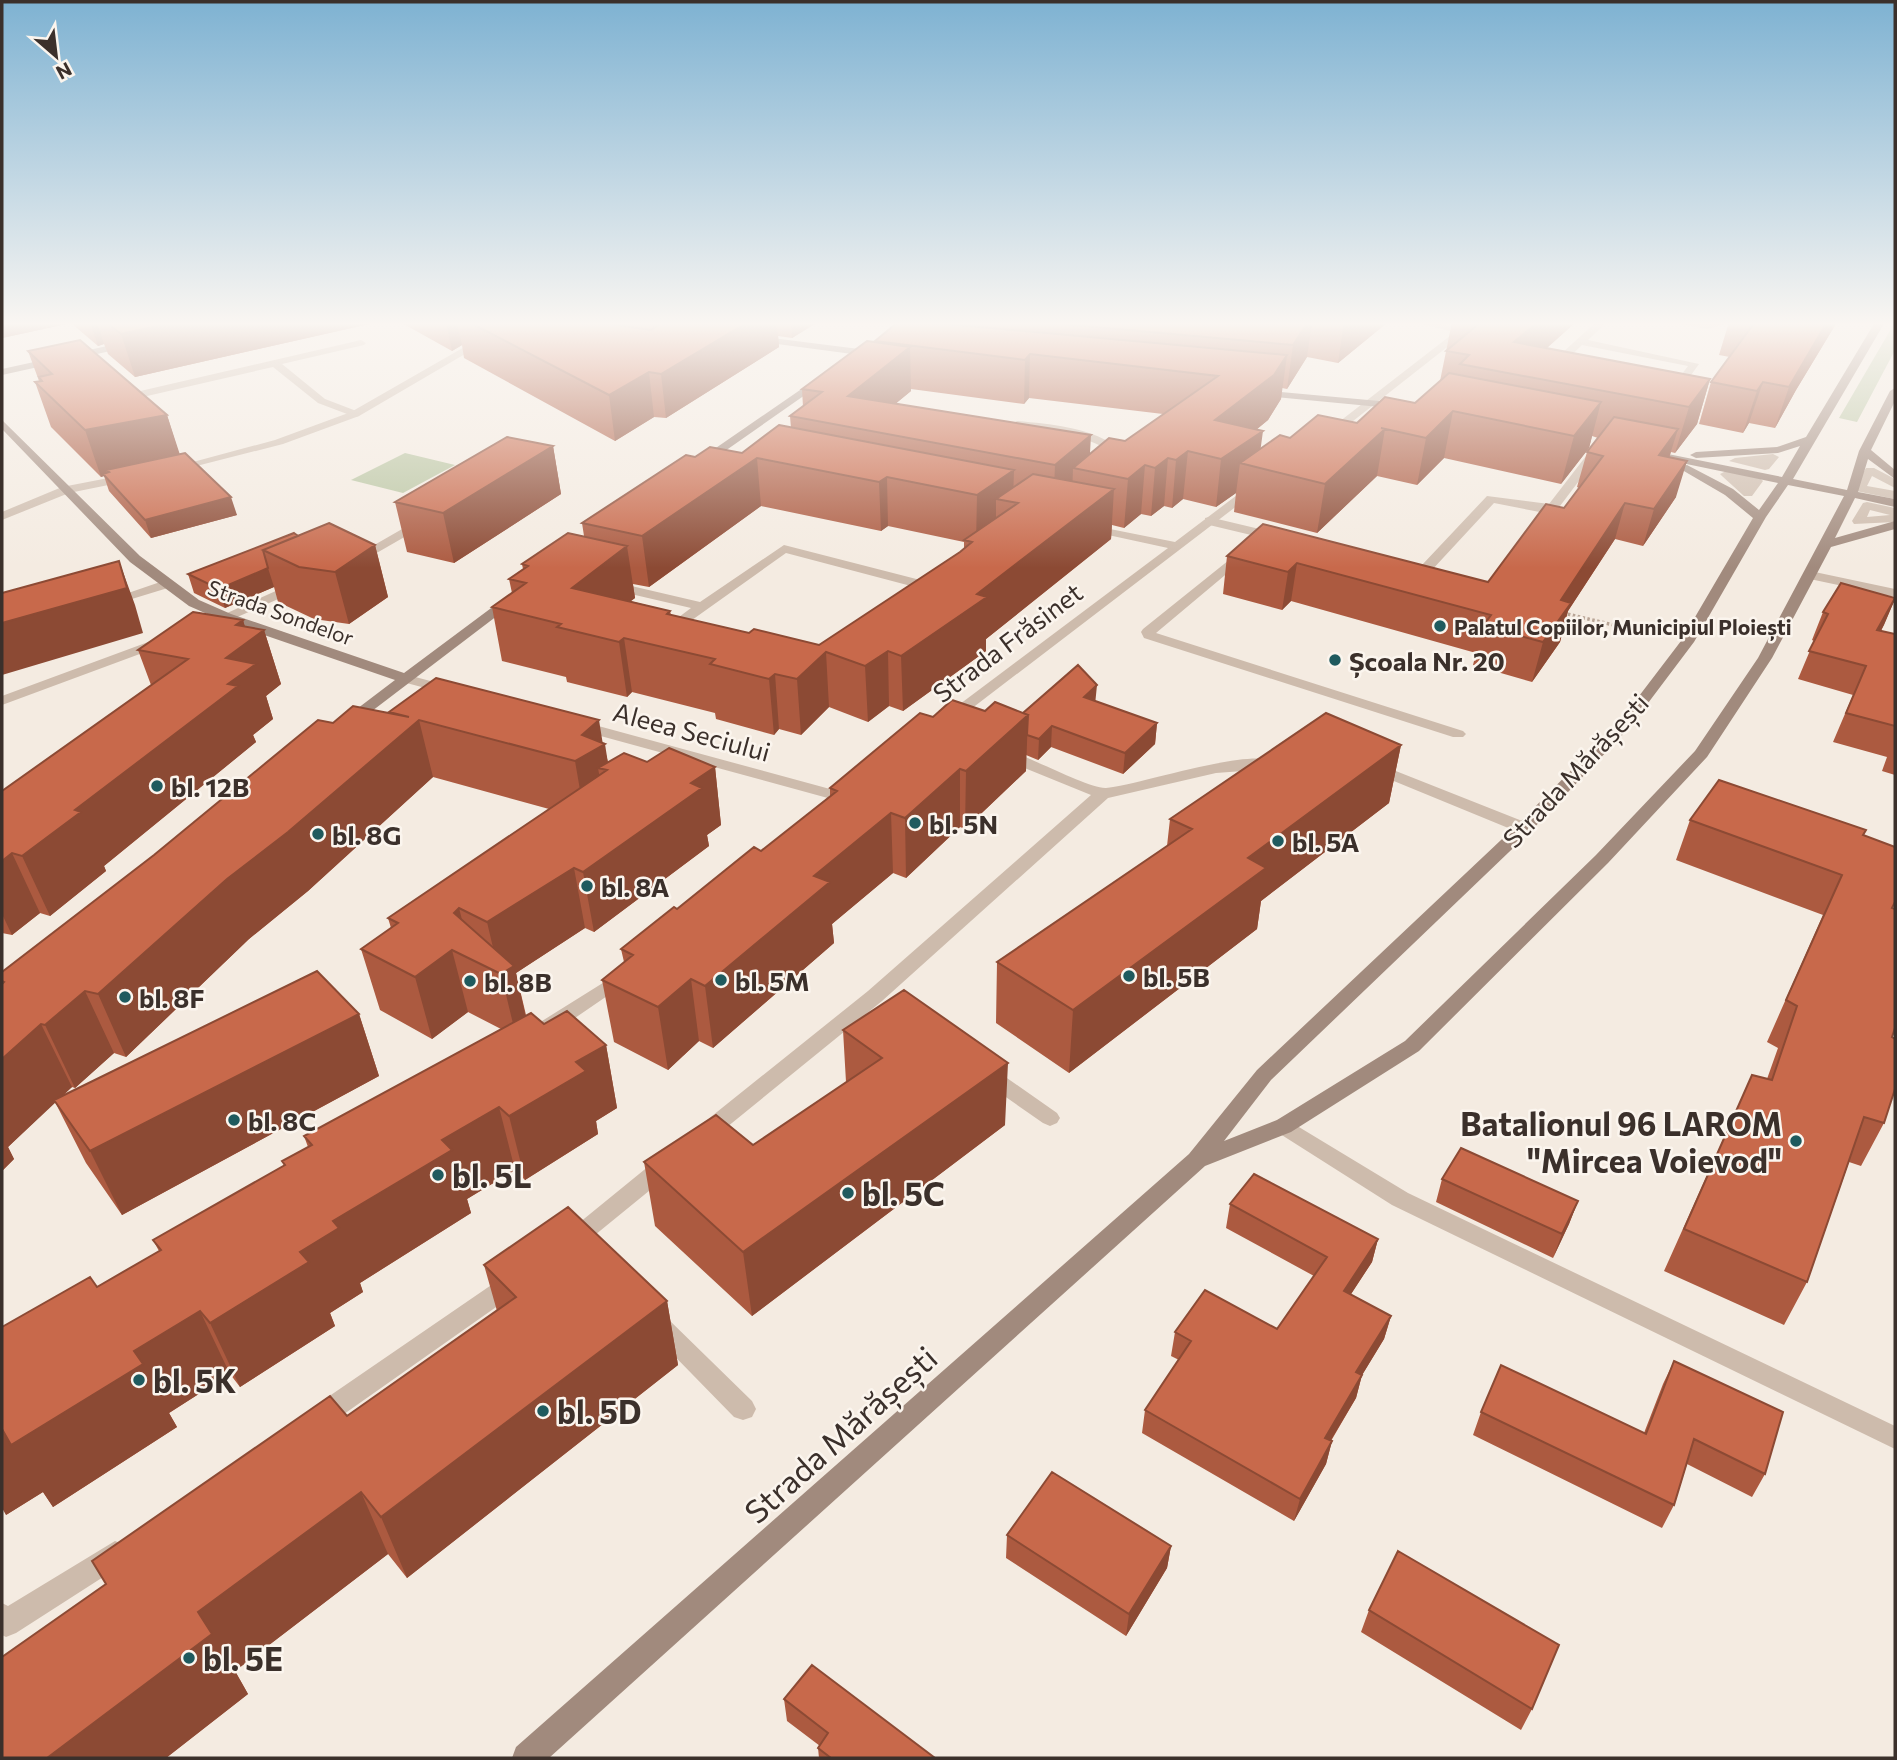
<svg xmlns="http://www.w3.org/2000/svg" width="1897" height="1760" viewBox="0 0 1897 1760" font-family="Commissioner,sans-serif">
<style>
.green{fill:#b8c4a0}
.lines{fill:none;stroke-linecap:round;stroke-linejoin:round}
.path{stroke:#b9a596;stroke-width:3.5;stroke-dasharray:2.5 2.5;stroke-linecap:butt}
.lane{fill:#cdbbac;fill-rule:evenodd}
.street{fill:#cdbbac;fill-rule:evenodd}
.secondary{fill:#a18a7d;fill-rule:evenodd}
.wall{fill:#ac5a40;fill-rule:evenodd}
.shaded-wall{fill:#8c4a34}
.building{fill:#c8694b;stroke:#8c4a34;stroke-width:2}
.poi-dot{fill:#1f5a5e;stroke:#fbf5ee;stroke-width:2.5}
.labels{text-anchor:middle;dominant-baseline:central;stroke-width:5;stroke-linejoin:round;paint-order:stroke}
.far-street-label{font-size:21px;fill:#3b302b;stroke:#fbf5ee}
.far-poi-label{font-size:21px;font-weight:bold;fill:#3b302b;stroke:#fbf5ee;text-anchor:start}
.street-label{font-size:26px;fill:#3b302b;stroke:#fbf5ee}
.poi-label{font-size:26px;font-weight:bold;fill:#3b302b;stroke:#fbf5ee;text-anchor:start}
.near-poi-label{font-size:32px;font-weight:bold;fill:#3b302b;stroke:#fbf5ee;text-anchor:start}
.near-street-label{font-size:32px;fill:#3b302b;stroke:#fbf5ee}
</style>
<rect width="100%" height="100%" fill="#f4ebe1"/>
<!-- green -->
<path class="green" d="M1895 322V350L1857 422 1839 418Z
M405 453 455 465 403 493 351 480Z"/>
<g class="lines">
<!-- path -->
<path class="path" d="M1563 613 1660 636"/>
<!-- lane -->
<path class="lane" d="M1596 322H1607L1588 340 1699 364 1676 396 1672 397 1667 394 1688 366 1582 345 1557 369H1549V365Z
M1669 322H1733L1707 329Z
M361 340 366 343 364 345 282 364 325 399 359 412V416L355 417 318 403 273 367 134 399 118 385 127 383 136 392Z
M1017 421C1052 424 1085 427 1115 445L1120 461 1110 463 1106 449C1076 431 1046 433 1013 426L1012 424Z
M1593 447 1603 449 1557 510 1545 513 1494 503 1431 571 1415 574 1400 568 1406 564 1422 565 1487 496 1549 504Z
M423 517 427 518V524L361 562H351L350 559Z
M1209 517 1280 534 1282 537 1276 541 1205 524V518Z
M784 545 928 582 934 580 941 584 930 591 786 553 685 625 687 628 680 632 667 626 691 608 605 588 603 585 610 581 700 602Z
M1244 548 1250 552 1249 555 1156 633 1463 731 1466 734 1463 737H1453L1144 638 1141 632 1143 629Z
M1810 571 1895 589V597L1805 578V572Z
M298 581 305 585 303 588 217 626 212 627 205 623Z
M159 638 166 642 164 645 2 705V696Z
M1006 750C1029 756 1089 789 1106 788 1136 786 1259 744 1278 764L1270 769 1216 773 1108 798 882 1001 711 1140 704 1142 697 1140 693 1134 697 1128 868 991 1091 795 1000 758 998 755 1000 752Z
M1373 762 1530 824 1532 828 1524 833 1518 832 1367 770 1365 767 1367 764Z
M987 1067 994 1069 1057 1113 1060 1118 1057 1123 1050 1126 1043 1123 980 1079 977 1074 980 1069Z
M1284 1118 1408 1193 1895 1426V1449L1392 1205 1277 1132 1273 1126 1277 1120Z
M663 1159 671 1161 674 1167 671 1173 579 1248 571 1251 563 1248 560 1242 563 1236 655 1161Z
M511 1274 519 1277 523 1284 519 1291 327 1426 318 1429 309 1426 305 1418 309 1410 503 1277Z
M658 1314 666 1317 752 1401 756 1409 752 1417 743 1420 734 1417 650 1331 646 1324 650 1317Z
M115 1541 125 1545 129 1554 125 1563 16 1633 6 1637 2 1635V1603L8 1606Z"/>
<!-- street -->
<path class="street" d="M508 322H520L359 416 283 444 173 472 167 469 275 440 351 412Z
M1411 322H1431L1461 328 1468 322H1479L1334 436H1326V432L1455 332Z
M1773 454 1779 457 1769 469 1765 470 1729 461 1735 458Z
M1866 468H1874L1895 479V488L1872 476 1867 486 1895 491V499L1856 491 1854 488Z
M1726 471 1761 479 1763 481 1752 496H1744L1722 476 1720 474Z
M129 474 135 478 133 480 69 493 2 520V512L62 487Z
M1249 486 1259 489 954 722H944L941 719 944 716 1168 548 1085 530V524L1175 542Z
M1867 502 1895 508V522L1854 524 1852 521 1863 503ZM1870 510 1890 515 1867 517Z
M166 580 171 581V587L109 606 102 602Z
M404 674 453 687 455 690 448 694 399 681 397 678Z
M580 721 852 795 854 798 846 803 575 729 572 726Z
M622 971 629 973 631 977 629 981 556 1031H542L539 1026 542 1021Z"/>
<!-- secondary -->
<path class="secondary" d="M1875 322H1885L1793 479 1847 490 1859 451 1890 391 1895 388V401L1871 450 1895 470V479L1868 459 1858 492 1895 499V507L1855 498 1835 538 1895 521V529L1831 547 1772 658 1707 757 1608 863 1419 1051 1291 1132 1205 1166 549 1758H512L516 1747 1189 1154 1257 1070 1518 824 1620 721 1681 641 1753 518 1725 495 1677 467 1687 465 1733 489 1759 510 1778 483 1648 456 1642 453 1648 450 1782 477 1800 446 1778 453 1696 458 1690 455 1696 452 1777 447 1806 437ZM1788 485 1844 496 1758 658 1695 751 1596 855 1405 1041 1277 1120 1224 1141 1271 1080 1530 832 1630 727 1694 642 1766 517Z
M757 336 875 351 880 354 875 357 754 341 752 339Z
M130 341 133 342V346L2 375V369Z
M816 379 825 381 705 465H697V461Z
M1258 390 1401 403 1406 406 1401 409 1254 395 1253 393Z
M2 420 140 556 199 600 231 614 404 673 506 597H516L518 600 351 727H341L338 724 341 721 395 680 221 620 189 606 130 562 2 429Z"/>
</g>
<!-- wall -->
<path class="wall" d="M2 322H378L135 377 108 354 104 344 98 346 71 323 2 338Z
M400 322H818L792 338 778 336 779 347 666 418 654 417 615 441 464 358 462 345 452 351Z
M898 322H1388L1338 363 1307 357 1287 389 1282 388 1281 399 1268 420 1256 430 1260 449 1290 438 1357 423 1415 403 1440 381 1452 322H1576L1547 348 1710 379 1697 424 1675 453 1671 452 1669 458 1676 497 1643 546 1615 539 1568 611 1560 642 1532 682 1473 665 1476 653 1291 601 1282 610 1223 594 1227 556 1488 582 1564 508 1579 488 1577 487 1587 452 1598 438 1592 436 1589 448 1561 484 1444 458 1417 485 1377 476 1317 533 1234 512 1236 493 1216 507 1183 499 1172 508 1164 506 1151 516 1141 514 1124 528 1112 525 1111 539 986 639V651L903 711 889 706 868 722 829 707 801 735 779 729 774 735 716 719 715 713 632 692 627 697 567 682 566 677 502 661 492 607 512 593 509 579 523 569 522 564 584 536 582 523 695 457 742 453 791 428 790 416 803 407 802 389 875 342ZM911 389 1024 404 1029 398 1163 414 1125 441 1090 454 896 403 911 391ZM761 506 881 531 888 526 964 542V549L819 645 749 633 671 615 670 611 630 601 635 598 633 584 649 587Z
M1729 322H1837L1796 390 1775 428 1749 423 1743 433 1699 424 1711 382 1730 357 1719 355Z
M28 351 167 415 179 454 237 515 151 538 109 491 104 476 101 477 51 427 35 382 39 381Z
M553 446 561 494 454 563 407 552 395 502Z
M298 536 375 545 388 597 349 624 314 619 278 602 274 587 225 608 194 593 188 574Z
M1895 599 1881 631 1895 634V775L1882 771 1887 757 1833 742 1853 695 1798 679 1814 641 1812 640 1823 612Z
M243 620 245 627 264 630 281 684 266 696 273 719 253 735 256 742 104 866 106 871 50 916 40 913 12 935 2 933V791L151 685 138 650Z
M1096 701 1157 723 1155 744 1123 774 1051 747 1038 760 1026 755V771L965 829 960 827 906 878 893 873 832 924 834 943 713 1048 699 1041 668 1070 614 1042 602 980 624 962 621 949 761 851 830 796V788L933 717 985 711 1023 713Z
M389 712 603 743 608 762H647L715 767 721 825 707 835 709 846 594 932 585 928 516 973 526 1015 544 1024 606 1045 617 1108 596 1121 598 1134 525 1180 515 1170 467 1199 471 1213 360 1283 363 1292 330 1313 335 1326 240 1387 230 1374 169 1413 177 1427 53 1507 43 1492 6 1515 97 1287 159 1251 153 1240 284 1166 282 1161 308 1147 304 1136 501 1029 468 1012 432 1039 380 1010 361 949 391 928 388 918 549 809 433 777 308 891 249 939 126 1057 114 1053 75 1088 72 1087 62 1096 359 1014 379 1076 122 1215 86 1163 55 1102 8 1147 14 1159 2 1171V972L333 723 389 713Z
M1401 745 1389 803 1261 901 1257 929 1069 1073 996 1023 997 962 1167 846 1170 819Z
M1690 820 1864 836 1893 908 1892 1037 1884 1123 1861 1166 1849 1162 1807 1282 1784 1325 1664 1271 1752 1075 1767 1079 1778 1048 1767 1042 1823 915 1676 860Z
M843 1030 1005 1125 752 1316 655 1226 644 1162 753 1145 846 1082Z
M1442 1179 1578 1201 1569 1224 1553 1258 1436 1202Z
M1230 1204 1378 1239 1372 1262 1351 1294 1391 1316 1384 1339 1362 1375 1356 1398 1331 1441H1332L1326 1464 1294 1521 1142 1433 1145 1410 1179 1360 1171 1356 1175 1332 1277 1329 1314 1276 1226 1228Z
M484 1265 667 1301 678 1365 407 1578 388 1554 235 1671 248 1694 166 1758 347 1416 497 1311Z
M1674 1361 1765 1474 1752 1497 1687 1464 1674 1505 1662 1528 1473 1435 1481 1412 1644 1433 1663 1384Z
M1007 1535 1171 1546 1167 1568 1126 1636 1006 1558Z
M1369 1610 1532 1709 1521 1730 1361 1632Z
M784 1699 935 1758H819L818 1748 820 1746 787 1721Z"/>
<!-- shaded-wall -->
<path class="shaded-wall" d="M2 322H71V323L2 338Z
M90 322H97L104 344 98 346Z
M106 322H378L135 377 121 334Z
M446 322H457L462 345 452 351Z
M748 322H777L779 347 666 418 661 374Z
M791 322H818L792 338Z
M1308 322H1312L1307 357 1287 389 1293 345Z
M1344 322H1388L1338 363Z
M1538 322H1576L1517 374 1514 342Z
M1827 322H1837L1796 390 1775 428 1789 387Z
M910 347 911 391 864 430 848 396Z
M1030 354 1029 398 1024 404 1025 360Z
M1287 355 1281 399 1268 420 1220 459 1215 420Z
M649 372 654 417 615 441 609 395Z
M1710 379 1697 424 1675 453 1689 407Z
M1763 382 1749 423 1743 433 1757 391Z
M1601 402 1589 448 1561 484 1574 436Z
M1453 411 1444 458 1417 485 1426 438Z
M167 415 182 461 109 472 106 470 108 476 103 474 104 476 101 477 85 430Z
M1385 429 1377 476 1317 533 1325 484Z
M1678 429 1667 464 1659 455Z
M1263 431 1258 468 1240 463 1236 493 1216 507 1221 459Z
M1091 435 1089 471 1073 468 1072 497 1053 513 1055 465Z
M553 446 561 494 454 563 443 513Z
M1188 451 1183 499 1172 508 1176 460Z
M757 458 761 506 649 587 642 536Z
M1168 458 1164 506 1151 516 1155 468Z
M1687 461 1676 497 1643 546 1654 509Z
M1145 465 1141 514 1124 528 1128 479Z
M1014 470 1013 502 996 499V531L976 545 977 495Z
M887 477 888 526 881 531 879 482Z
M1114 489 1111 539 986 639V651L903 711 901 656 977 594Z
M231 497 237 515 151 538 145 520Z
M1625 503 1615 539 1568 611 1560 642 1532 682 1543 642 1561 600Z
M375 545 388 597 349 624 335 572Z
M627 546 635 598 588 635 572 588Z
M119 561 135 605 143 633 2 675V623Z
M1297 563 1291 601 1282 610 1288 572Z
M268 568 274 587 225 608 219 589Z
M1895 599 1884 625 1866 658 1877 630Z
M243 620 249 641 264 630 281 684 266 696 273 719 253 735 256 742 104 866 106 871 50 916 22 856 75 810 226 658 236 625Z
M624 638 632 692 627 697 619 642Z
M888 651 889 706 868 722 865 666Z
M826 652 829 707 801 735 797 679Z
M775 674 779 729 774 735 769 679Z
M1097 685 1095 705 1084 697Z
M1028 715 1026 771 965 829 966 771Z
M419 720 433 777 308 891 249 939 126 1057 98 994 227 879Z
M599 720 603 745 605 744 614 802 607 770 598 768 605 807 585 819 575 761 582 735Z
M1157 723 1155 744 1123 774 1125 753Z
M1052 726 1051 747 1038 760 1039 739Z
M1401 745 1389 803 1261 901 1257 929 1069 1073 1073 1010 1248 858Z
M715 767 721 825 707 835 709 846 594 932 583 872 691 783Z
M960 769V827L906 878 905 818Z
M891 813 893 873 832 924 834 943 713 1048 705 986 814 876Z
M12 853 40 913 12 935 2 914V861Z
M574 868 585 928 516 973 528 1027 516 1036 501 974 499 973 487 922Z
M459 908 472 959 454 913Z
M452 950 468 1012 432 1039 415 977Z
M691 979 699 1041 668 1070 658 1007Z
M85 991 114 1053 75 1088 45 1025Z
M359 1014 379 1076 122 1215 90 1151Z
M41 1024 72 1087 8 1147 14 1159 2 1171V1059Z
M606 1045 617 1108 596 1121 598 1134 525 1180 509 1116 576 1062Z
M1008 1063 1005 1125 752 1316 743 1252Z
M499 1107 515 1170 467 1199 471 1213 360 1283 363 1292 330 1313 335 1326 240 1387 210 1323 300 1252 333 1221 442 1140Z
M1578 1201 1569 1224 1553 1258 1562 1234Z
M1378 1239 1372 1262 1338 1314 1344 1291Z
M667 1301 678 1365 407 1578 381 1517Z
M200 1311 230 1374 169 1413 177 1427 53 1507 43 1492 6 1515 2 1508V1429Z
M1391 1316 1384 1339 1350 1395 1356 1372Z
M1362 1375 1356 1398 1319 1460 1325 1438Z
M1332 1441 1326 1464 1294 1521 1300 1499Z
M361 1492 388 1554 235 1671 248 1694 166 1758H47L198 1612Z
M1171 1546 1167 1568 1126 1636 1129 1614Z"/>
<!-- building -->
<path class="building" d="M106 322H176L121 334Z
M469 322H595L651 330 658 325 654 322H748L661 374 649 372 609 395Z
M898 322H924L1287 355 1274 375 1215 420 1263 431 1221 459 1188 451 1176 460 1168 458 1155 468 1145 465 1128 479 1073 468 1109 438 1125 441 1218 376 1030 354 1025 360 875 341Z
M1040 322H1308L1293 345Z
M1481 322H1538L1514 342 1710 379 1689 407 1460 364 1469 355 1446 351Z
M1755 322H1827L1789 387 1763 382 1757 391 1711 382Z
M80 340 167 415 85 430 35 382 42 381 39 377 52 374 28 351Z
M867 341 910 347 848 396 1091 435 1055 465 790 416 822 392 802 389Z
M1449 373 1601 402 1574 436 1453 411 1426 438 1381 428 1385 429 1325 484 1240 463 1280 435 1290 438 1318 415 1357 423 1385 397 1415 403Z
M1614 417 1678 429 1659 455 1687 461 1654 509 1625 503 1561 600 1571 603 1543 642 1483 626 1491 615 1297 563 1288 572 1227 556 1263 524 1488 582 1546 504 1564 508 1603 456 1587 452Z
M779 425 1014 470 977 495 887 477 879 482 757 458 642 536 582 523 686 455 695 457 710 447 742 453Z
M507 437 553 446 443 513 395 502Z
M185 453 231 497 145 520 103 474 109 472 106 470Z
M1033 474 1114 489 977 594 987 597 901 656 888 651 865 666 826 652 797 679 775 674 769 679 710 664 715 659 624 638 619 642 557 627 561 624 492 607 526 583 509 579 528 566 522 564 568 533 627 546 572 588 670 611 667 614 749 633 754 629 819 645 960 552 972 542 964 540 1018 503 996 499Z
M329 523 375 545 335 572 299 567 263 550Z
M294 533 298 536 263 550 268 568 219 589 188 574Z
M119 561 127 588 2 623V593Z
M1841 583 1895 598 1877 630 1895 634V726L1846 713 1866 666 1809 651 1828 614 1823 612Z
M193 612 243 620 236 625 264 630 226 658 256 664 228 684 238 686 75 810 81 812 22 856 12 853 2 861V791L188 659 138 650Z
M1078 665 1097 685 1084 697 1157 723 1125 753 1052 726 1039 739 1027 735 1028 715 1023 713Z
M436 678 599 720 582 735 605 744 575 761 419 720 288 832 227 879 98 994 85 991 45 1025 41 1024 2 1059V984L4 982 2 981V972L154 855 318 720 333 723 353 706 409 717 389 712Z
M952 700 985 711 995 702 1028 715 966 771 960 769 905 818 891 813 814 876 830 882 705 986 691 979 658 1007 602 980 633 955 621 949 674 907 677 909 754 847 761 851 837 791 830 788 920 713 933 717Z
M1326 713 1401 745 1248 858 1266 868 1073 1010 997 962 1192 829 1170 819Z
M669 748 715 767 691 783 702 788 583 872 574 868 487 922 459 908 454 913 514 966 501 974 452 950 415 977 361 949 398 923 388 918 607 770 598 768 624 753 647 762Z
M1719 780 1866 830 1863 835 1895 847V902L1892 908 1895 909V1028L1892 1037 1895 1039V1089L1884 1123 1864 1117 1807 1282 1684 1229 1752 1075 1772 1080 1797 1006 1786 1000 1842 875 1690 820Z
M317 971 359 1014 90 1151 54 1100Z
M904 990 1008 1063 743 1252 644 1162 716 1115 753 1145 882 1058 843 1030Z
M567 1011 606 1045 576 1062 586 1071 509 1116 499 1107 442 1140 452 1150 333 1221 339 1228 300 1252 309 1262 210 1323 200 1311 134 1351 143 1364 11 1445 2 1429V1327L90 1277 97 1287 161 1250 153 1240 285 1165 282 1161 312 1145 304 1136 531 1013 544 1024Z
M1461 1148 1578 1201 1562 1234 1442 1179Z
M1254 1174 1378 1239 1344 1291 1391 1316 1356 1372 1362 1375 1325 1438 1332 1441 1300 1499 1145 1410 1191 1341 1175 1332 1205 1290 1277 1329 1327 1257 1230 1204Z
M568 1207 667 1301 381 1517 361 1492 198 1612 212 1634 47 1758H2V1657L106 1584 92 1561 330 1396 347 1416 516 1297 484 1265Z
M1674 1361 1783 1412 1765 1474 1694 1439 1674 1505 1481 1412 1501 1365 1646 1434Z
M1052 1472 1171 1546 1129 1614 1007 1535Z
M1398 1551 1559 1645 1532 1709 1369 1610Z
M812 1665 935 1758H831L818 1748 828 1733 784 1699Z"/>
<!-- sky -->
<linearGradient id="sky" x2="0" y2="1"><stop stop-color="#7eb2d2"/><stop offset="0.57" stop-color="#faf6f2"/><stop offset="1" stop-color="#faf6f2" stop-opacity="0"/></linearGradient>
<rect width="1897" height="568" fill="url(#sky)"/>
<!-- markers -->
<g class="poi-dot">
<circle cx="1440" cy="626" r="7"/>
<circle cx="1335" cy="660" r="7"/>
<circle cx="157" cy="786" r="7"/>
<circle cx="915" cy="823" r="7"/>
<circle cx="318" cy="834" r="7"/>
<circle cx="1278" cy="841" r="7"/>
<circle cx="587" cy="886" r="7"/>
<circle cx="1129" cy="976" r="7"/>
<circle cx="721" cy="980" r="7"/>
<circle cx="470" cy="981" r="7"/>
<circle cx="125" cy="997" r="7"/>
<circle cx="234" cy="1120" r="7"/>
<circle cx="1796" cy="1141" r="7"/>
<circle cx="438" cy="1175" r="7"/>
<circle cx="848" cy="1193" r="7"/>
<circle cx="139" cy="1380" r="7"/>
<circle cx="543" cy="1411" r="7"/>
<circle cx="189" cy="1658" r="7"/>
</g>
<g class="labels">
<!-- far-street labels -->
<g class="far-street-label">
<text transform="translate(281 612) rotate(20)">Strada Sondelor</text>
</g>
<!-- far-poi labels -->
<g class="far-poi-label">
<text x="1454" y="626">Palatul Copiilor, Municipiul Ploiești</text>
</g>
<!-- street labels -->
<g class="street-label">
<text transform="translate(1007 642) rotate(-37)">Strada Frăsinet</text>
<text transform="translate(692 731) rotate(15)">Aleea Seciului</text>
<text transform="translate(1575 770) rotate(-47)">Strada Mărășești</text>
</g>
<!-- poi labels -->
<g class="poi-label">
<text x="1349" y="660">Școala Nr. 20</text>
<text x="171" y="786">bl. 12B</text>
<text x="929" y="823">bl. 5N</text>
<text x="332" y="834">bl. 8G</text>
<text x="1292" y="841">bl. 5A</text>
<text x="601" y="886">bl. 8A</text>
<text x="1143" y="976">bl. 5B</text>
<text x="735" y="980">bl. 5M</text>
<text x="484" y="981">bl. 8B</text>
<text x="139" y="997">bl. 8F</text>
<text x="248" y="1120">bl. 8C</text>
</g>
<!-- near-poi labels -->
<g class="near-poi-label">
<text x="1782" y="1123" text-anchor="end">Batalionul 96 LAROM<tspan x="1782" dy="37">"Mircea Voievod"</tspan></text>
<text x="452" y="1175">bl. 5L</text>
<text x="862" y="1193">bl. 5C</text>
<text x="153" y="1380">bl. 5K</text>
<text x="557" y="1411">bl. 5D</text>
<text x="203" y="1658">bl. 5E</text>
</g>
<!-- near-street labels -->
<g class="near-street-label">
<text transform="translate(840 1434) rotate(-42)">Strada Mărășești</text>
</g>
</g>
<!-- border -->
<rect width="1897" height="1760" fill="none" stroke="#3b302b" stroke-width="7"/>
<!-- north arrow -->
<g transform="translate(56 56) rotate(152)" stroke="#fbf5ee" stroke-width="5" paint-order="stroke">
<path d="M0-5L12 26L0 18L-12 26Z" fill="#3b302b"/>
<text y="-10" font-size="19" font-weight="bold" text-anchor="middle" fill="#3b302b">N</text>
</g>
</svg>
